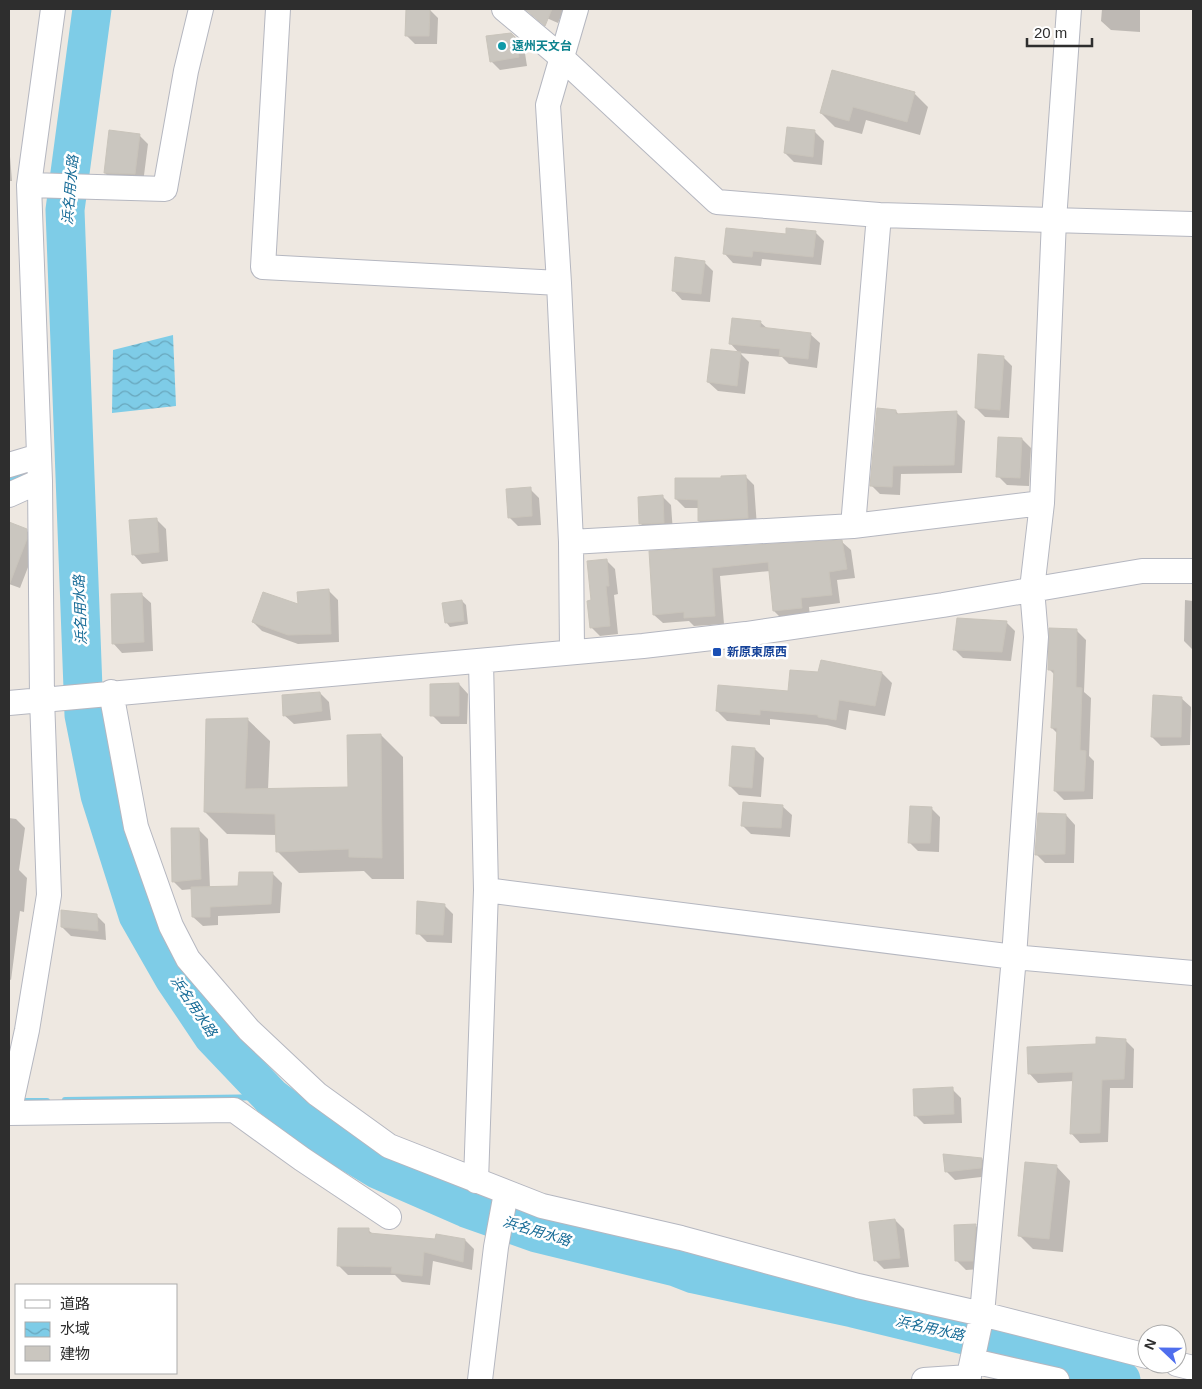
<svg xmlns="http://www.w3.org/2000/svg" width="1202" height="1389" viewBox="0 0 1202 1389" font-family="Arial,'Noto Sans JP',sans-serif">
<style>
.water{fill:url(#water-waves)}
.shadow{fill:#0003}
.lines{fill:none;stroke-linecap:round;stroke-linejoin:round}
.stream{stroke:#7ecce7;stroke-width:6}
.river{stroke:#7ecce7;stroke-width:39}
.building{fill:#cac6bf;stroke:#c9c4bb}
.minor-casing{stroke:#b5b7c0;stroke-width:26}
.minor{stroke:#fff;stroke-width:24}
.culture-dot{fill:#0f9aa8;stroke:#fff;stroke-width:2}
.transit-dot{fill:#1a4fb4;stroke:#fff;stroke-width:2}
.labels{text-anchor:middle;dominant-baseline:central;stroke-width:5;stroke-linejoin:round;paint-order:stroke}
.culture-label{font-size:12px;font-weight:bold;fill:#0d838f;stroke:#fff;text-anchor:start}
.transit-label{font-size:12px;font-weight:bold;fill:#164399;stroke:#fff;text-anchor:start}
.water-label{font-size:14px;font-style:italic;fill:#186c97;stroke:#fff}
</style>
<defs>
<pattern id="water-waves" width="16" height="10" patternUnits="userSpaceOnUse" patternTransform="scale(1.25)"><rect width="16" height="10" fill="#7ecce7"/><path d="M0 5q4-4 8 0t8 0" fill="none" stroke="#68a6bc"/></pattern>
</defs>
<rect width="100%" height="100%" fill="#eee8e1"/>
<!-- water -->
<path class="water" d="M173 335 176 406 112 413 113 350Z"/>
<!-- shadow -->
<path class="shadow" d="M407 9H429L438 18 437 44H415L406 35Z
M526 9H564L558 23Z
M1102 9H1140V32L1111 30 1101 21Z
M515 37 524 47 527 66 500 70 491 61Z
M914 93 928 107 920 135 866 120 862 134 835 127 821 113Z
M788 129 815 132 824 141 822 165 794 162 785 153Z
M139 135 148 144 143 183 114 182 105 173Z
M9 144 12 181H9Z
M815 232 824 241 821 265 762 259 761 266 733 263 724 253 787 235Z
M704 262 713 271 710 302 682 300 673 290Z
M760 322 768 329 810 334 820 343 817 368 789 364 782 357 739 353 730 343Z
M740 353 749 362 745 394 718 391 708 382Z
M1003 357 1012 366 1009 418 985 417 976 408Z
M896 411 899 415 956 412 965 421 962 473 901 474 900 495 880 494 871 485Z
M1022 439 1031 448 1029 486 1007 485 998 476Z
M745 476 754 485 757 527 708 530 699 521V508H685L676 499 722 480Z
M530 489 539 498 541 525 518 526 509 517Z
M662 496 671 505 673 532 650 533 641 524Z
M157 520 166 529 168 561 142 564 133 554Z
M9 524 26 530 35 539V549L20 588 9 584Z
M842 542 851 550 855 578 837 580 840 603 809 607 810 617 783 620 774 611 770 571 720 576 724 624 694 626 689 621 663 623 654 615 650 553Z
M606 560 615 569 618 594 614 595 618 634 600 636 591 627 592 601Z
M329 591 338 600 339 642 298 644 262 631 253 622 299 606Z
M141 594 151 603 153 651 122 653 113 643Z
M1185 600 1193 601V650L1184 641Z
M462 601 466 605 468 624 450 627 446 622Z
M1006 622 1015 631 1011 661 963 658 954 649Z
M1077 631 1086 640 1084 692 1091 698 1089 756 1094 761 1093 799 1064 800 1055 791 1058 734 1052 728 1055 675 1049 669Z
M882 673 892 683 885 716 849 710 846 730 827 725 770 719V725L727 721 717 711 789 693 819 674Z
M459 684 468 694 467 724H441L432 715Z
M320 693 329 702 331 720 294 724 284 715Z
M1181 698 1191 707 1190 745 1161 746 1152 737Z
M247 719 270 741 268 790 349 788 381 735 403 757 404 879H372L364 871 299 873 277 851V835L227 834 205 812Z
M755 749 764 758 761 797 739 795 730 786Z
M782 806 792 815 790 837 751 834 742 825Z
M931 808 940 817 939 852 918 851 909 842Z
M1066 815 1075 825 1074 863H1045L1036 854Z
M9 818 16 819 25 828 19 870 27 878 24 912 20 911 11 980 9 979Z
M199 830 208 839 210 888 239 887 273 874 282 883 280 913 218 916V925L203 926 193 917V889L182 890 173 881Z
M444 905 453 914 452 943 427 942 418 933Z
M96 915 105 924 106 940 71 936 62 927Z
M1125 1040 1134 1049 1133 1088H1110L1108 1142 1080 1143 1071 1133 1074 1081 1038 1083 1029 1073 1097 1045Z
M952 1089 961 1098 962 1123 924 1124 915 1115Z
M982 1159 991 1168 990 1176 955 1180 946 1171Z
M1057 1167 1070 1181 1063 1252 1033 1249 1019 1235Z
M895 1220 904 1229 909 1267 884 1269 875 1260Z
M976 1226 985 1235 982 1269 966 1270 957 1261Z
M368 1230 373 1234 437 1241 465 1240 474 1249 472 1270 433 1261 430 1285 402 1282 395 1275H348L339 1266Z"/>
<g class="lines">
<!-- stream -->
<path class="stream" d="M65 1100 271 1097
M17 1101H47"/>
<!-- river -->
<path class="river" d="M92 9 65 210 84 715 100 795 138 915 174 978 213 1036 271 1097 321 1135 379 1170 466 1208 537 1233 676 1267 694 1274 853 1308 1006 1345 1121 1380
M9 481 29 475"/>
</g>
<!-- building -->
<path class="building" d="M406 9H430L429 36H405Z
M525 9H552L545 26Z
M511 33 515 37 519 57 490 62 486 36Z
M832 70 915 92 907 122 853 107 849 121 820 113Z
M787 127 815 130 813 157 784 153Z
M109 130 140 134 135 174 104 173Z
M726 228 786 234V228L816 231 813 257 753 251 752 257 723 254Z
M675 257 705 261 701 294 672 291Z
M732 318 761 321 760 327 811 333 808 359 779 356 780 349 729 344Z
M711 349 741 352 737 386 707 382Z
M978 354 1004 356 1000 410 975 408Z
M877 408 896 410V414L957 411 954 465 893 466 892 487 870 486Z
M998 437 1022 438 1020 478 996 477Z
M746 475 748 518 698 521V500L675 499V478H721V476Z
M531 487 532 516 508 518 506 489Z
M663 495 664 523 639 524 638 497Z
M157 518 159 552 132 555 129 520Z
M9 522 27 529V539L10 583Z
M842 540 847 569 829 572 832 595 801 598 802 608 773 611 768 562 712 568 715 616 684 618V612L653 615 649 551Z
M607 559 609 586H606L610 626 590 628 587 601 591 600 587 561Z
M329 589 331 634 288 635 252 622 263 592 298 604 297 592Z
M142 593 144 642 112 644 111 594Z
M462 600 464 621 445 623 442 603Z
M957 618 1007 621 1002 652 953 650Z
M1049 628 1077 629 1076 687 1082 688 1080 750 1086 751 1084 791H1054L1057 728H1051L1054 670H1048Z
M821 660 882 672 875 706 839 700 836 720 818 717V715L760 710V715L716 711 718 685 788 691 790 670 818 672Z
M459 683V716H430V684Z
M320 692 322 711 283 716 282 695Z
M1153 695 1182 697 1181 737H1151Z
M248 718 245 789 348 787 347 735 381 734 382 858 349 857V849L276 852 275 814 204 812 206 719Z
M732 746 755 748 752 788 729 786Z
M743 802 783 805 781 828 741 826Z
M910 806 932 807 930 843H908Z
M1038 813 1066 814 1065 854 1035 855Z
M171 828H199L201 879 172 882Z
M239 872H273L271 904 210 907V917H192L191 887 238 886Z
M417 901 445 904 443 935 416 934Z
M61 910 97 914 98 931 61 927Z
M1096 1037 1126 1039 1124 1079 1102 1080 1100 1133 1070 1134 1073 1072 1028 1074 1027 1047 1096 1044Z
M953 1087 954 1114 914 1116 913 1089Z
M943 1154 982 1158 981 1168 945 1172Z
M1025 1162 1057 1165 1049 1239 1018 1236Z
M895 1219 900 1258 874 1261 869 1222Z
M976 1224 973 1261H955L954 1225Z
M338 1228H369V1233L435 1239 436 1234 465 1239 463 1262 424 1252 422 1276 391 1273 392 1267 337 1266Z"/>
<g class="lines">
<defs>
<path id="minor" d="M278 9 263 267 559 283
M504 9 561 57 717 202 879 215 1193 224
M29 185 165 189 186 71 201 9
M9 465 39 456
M9 495 40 481
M853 526 879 215
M571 542 853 526 1042 503
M572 651 571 542 559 283 548 105 576 9
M111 692 136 827 171 926 188 959 249 1030 317 1094 389 1146 542 1206 681 1238 858 1286 982 1314 1147 1356
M9 703 643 646 746 634 943 605 1142 571H1193
M486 890 1014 957 1193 973
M9 1113 27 1030 49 895 42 698 40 481 29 185 53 9
M9 1113 234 1110 302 1159 389 1217
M476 1181 486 890 481 661
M973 1361 1057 1380
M1177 1364 1193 1368
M480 1380 496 1247 506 1193
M924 1380 969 1377
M968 1380 982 1314 1014 957 1036 637 1032 589 1042 503 1054 220 1069 9"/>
</defs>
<!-- minor casing -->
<use href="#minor" class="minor-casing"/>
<!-- minor -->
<use href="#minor" class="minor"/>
</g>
<!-- markers -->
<circle class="culture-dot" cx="502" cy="46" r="5"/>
<rect class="transit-dot" x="712" y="647" width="10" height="10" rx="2.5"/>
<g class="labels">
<!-- culture labels -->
<g class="culture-label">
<text x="512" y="46">遠州天文台</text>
</g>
<!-- transit labels -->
<g class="transit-label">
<text x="727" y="652">新原東原西</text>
</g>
<!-- water labels -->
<g class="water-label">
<text transform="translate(70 190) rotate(-85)">浜名用水路</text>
<text transform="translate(80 610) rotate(-92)">浜名用水路</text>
<text transform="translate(194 1006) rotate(56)">浜名用水路</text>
<text transform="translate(537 1231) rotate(17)">浜名用水路</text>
<text transform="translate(930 1328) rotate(13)">浜名用水路</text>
</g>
</g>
<!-- border -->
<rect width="1202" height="1389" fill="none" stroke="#2e2e2e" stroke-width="20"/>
<!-- legend -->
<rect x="15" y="1284" width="162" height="90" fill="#ffffff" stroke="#ababab"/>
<rect x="25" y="1300" width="25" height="8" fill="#ffffff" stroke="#ababab"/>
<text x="60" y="1309" font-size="15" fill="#2e2e2e">道路</text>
<rect x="25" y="1322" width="25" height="15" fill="url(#water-waves)" stroke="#ababab"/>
<text x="60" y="1334" font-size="15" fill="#2e2e2e">水域</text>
<rect x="25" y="1346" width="25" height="15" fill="#cac6bf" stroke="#ababab"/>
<text x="60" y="1359" font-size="15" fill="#2e2e2e">建物</text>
<!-- north arrow -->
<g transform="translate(1162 1349) rotate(292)"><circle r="24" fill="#ffffff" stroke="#ababab"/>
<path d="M0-4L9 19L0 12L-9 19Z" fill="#4f6eed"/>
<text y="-8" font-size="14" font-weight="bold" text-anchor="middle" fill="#2e2e2e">N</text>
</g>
<!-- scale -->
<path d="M1027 38v8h65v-8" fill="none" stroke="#2e2e2e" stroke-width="2.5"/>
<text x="1034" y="38" font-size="15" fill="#2e2e2e" stroke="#ffffff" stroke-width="4" paint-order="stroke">20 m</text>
</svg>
